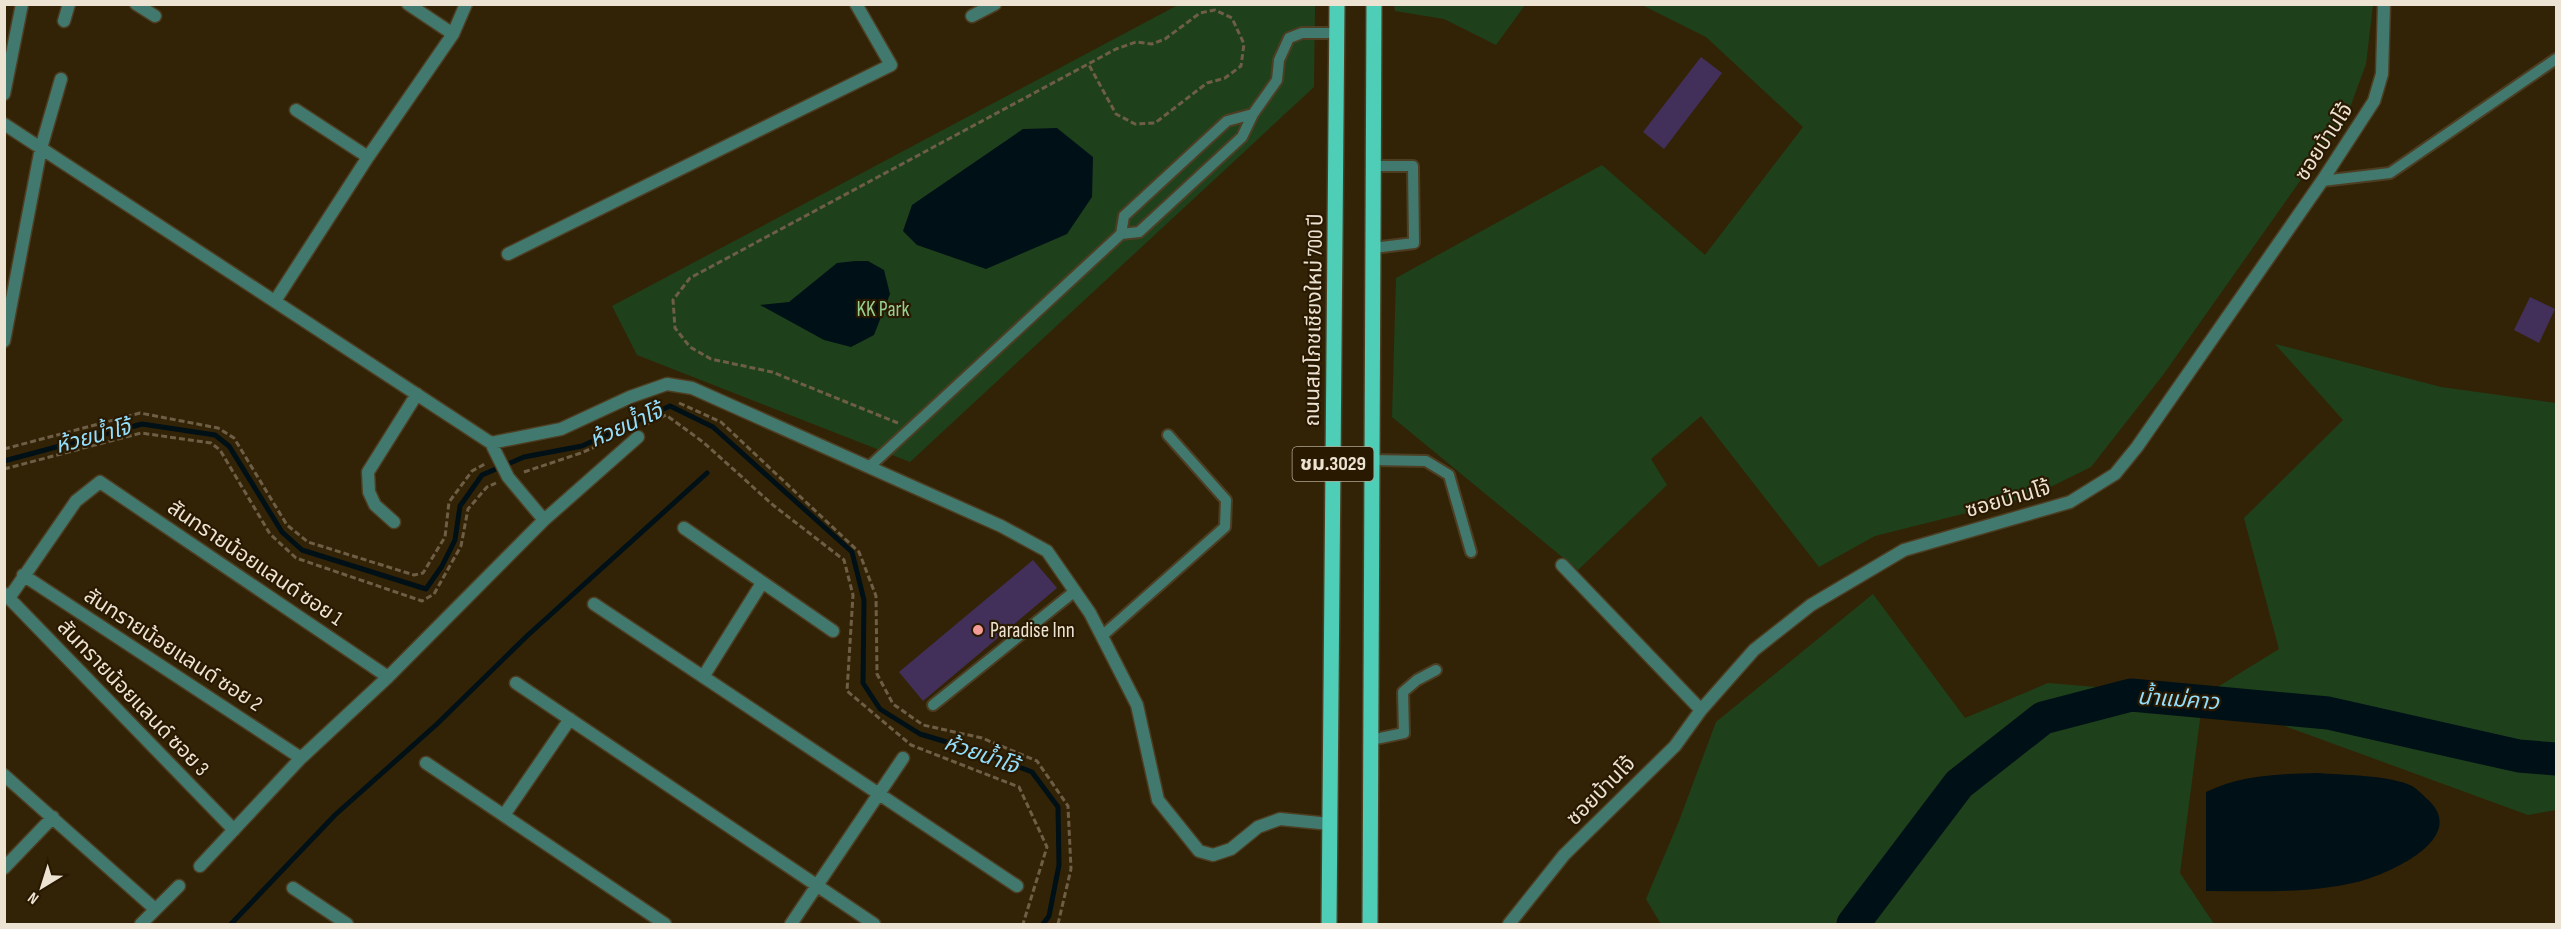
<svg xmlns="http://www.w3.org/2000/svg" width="2561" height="929" viewBox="0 0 2561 929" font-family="'Sofia Sans Condensed','Noto Sans Thai',sans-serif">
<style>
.green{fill:#1e411c}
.water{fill:#001017}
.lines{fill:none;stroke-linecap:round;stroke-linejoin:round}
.stream{stroke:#001017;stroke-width:5}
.river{stroke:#001017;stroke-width:33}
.building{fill:#422f5a}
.lane-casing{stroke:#4d3e23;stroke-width:14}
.street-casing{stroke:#4d3e23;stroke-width:15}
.primary-casing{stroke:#4d3e23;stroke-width:18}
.path{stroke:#6d5e45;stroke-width:3;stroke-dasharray:6 3;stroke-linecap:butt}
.lane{stroke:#42796e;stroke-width:10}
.street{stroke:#42796e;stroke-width:12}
.primary{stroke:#4ecdb7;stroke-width:15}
.poi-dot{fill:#f59b97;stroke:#291900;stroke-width:2}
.labels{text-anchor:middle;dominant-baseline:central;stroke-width:4.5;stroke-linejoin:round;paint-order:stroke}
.shield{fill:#291900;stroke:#b2a694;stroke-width:1.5}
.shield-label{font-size:20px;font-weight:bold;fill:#ede3d3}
.street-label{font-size:21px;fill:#ede3d3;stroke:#291900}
.park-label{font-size:21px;fill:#97d192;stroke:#291900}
.poi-label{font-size:21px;fill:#ede3d3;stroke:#291900;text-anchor:start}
.water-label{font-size:22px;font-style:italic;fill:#93defc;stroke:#291900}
</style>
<rect width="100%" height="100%" fill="#332306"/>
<!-- green -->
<path class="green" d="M1178 5H1315L1314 87 910 462 637 355 612 306Z
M1394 5V4L1525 5 1496 45 1444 19 1395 11Z
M1642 5 2373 4V5L2366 64 2348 113 2163 375 2091 467 2030 497 1875 536 1819 567 1701 416 1651 459 1667 485 1578 570 1392 417 1396 278 1602 165 1705 255 1803 127 1706 37Z
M2275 344 2441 387 2556 403V810L2528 815 2203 696 2180 873 2214 924H1661L1646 899 1679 821 1716 722 1873 594 1965 718 2048 683 2203 696 2279 649 2244 518 2343 420Z"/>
<!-- water -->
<path class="water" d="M1057 128 1093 157 1092 197 1067 234 986 269 917 245 903 231 912 205 1023 129Z
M855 261H868L884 270 890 294 874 335 851 347 824 340 760 305 789 302 837 263Z
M2317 773C2342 775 2390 775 2412 786 2417 789 2422 794 2426 798 2472 837 2389 874 2357 882 2307 894 2256 891 2206 891V792C2241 775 2278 774 2317 773Z"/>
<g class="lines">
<!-- stream -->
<path class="stream" d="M4 461 142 424 215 435 229 446 282 532 302 550 426 589 442 566 455 540 460 506 482 475 524 457 582 446 670 406 713 427 852 552 864 600 863 683 880 709 920 734 980 752 1032 772 1058 807 1059 865 1049 916 1043 924
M231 924 335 815 437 724 527 636 707 473"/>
<!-- river -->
<path class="river" d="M1853 924 1959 784 2043 718 2131 695 2328 713 2519 756 2556 759"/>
</g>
<!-- building -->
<path class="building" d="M1701 57 1722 73 1664 149 1643 132Z
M2530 297 2555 309 2539 343 2514 330Z
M1033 560 1057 588 923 701 899 672Z"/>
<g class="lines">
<defs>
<path id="lane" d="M1253 114 1277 80 1279 60 1289 38 1302 33H1337
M2322 181 2390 173 2556 59
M1373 248 1414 243 1413 166H1374
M1372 460 1426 461 1449 475 1471 552
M869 467 1121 234 1139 232 1242 137 1253 114 1227 121 1124 216 1121 234
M1102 636 1225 527 1226 500 1168 435
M933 705 1075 591
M1371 740 1404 733 1403 692 1417 680 1436 670"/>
<path id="street" d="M136 4 155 16
M408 4 453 34
M972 16 995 4
M64 21 69 4
M4 94 22 4
M296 110 368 157
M4 124 491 443 561 429 630 397 667 384 692 388 1001 526 1047 551 1090 613 1137 705 1158 800 1199 851 1213 855 1231 849 1258 827 1280 819 1330 824
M508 254 891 65 856 4
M275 301 368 157 453 34 466 4
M4 341 41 148 61 79
M491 443 508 477 544 520
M394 522 375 505 369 492 368 472 417 394
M684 528 833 631
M1562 565 1701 710
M23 575 301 758
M5 594 234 830
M9 598 76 501 100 482 388 677
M594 604 1017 886
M703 677 762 583
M516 683 874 924
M426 763 665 924
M4 775 155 909
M504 815 570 719
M200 866 301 758 388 677 544 520 638 437
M4 868 53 817
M293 888 347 924
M141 924 179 886
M791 924 903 758
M1509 924 1564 855 1675 746 1701 710 1754 650 1811 605 1904 550 2070 502 2115 474 2137 447 2322 181 2374 101 2382 74 2384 4"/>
<path id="primary" d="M1329 924 1337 4
M1370 924 1374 4"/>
</defs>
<!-- lane casing -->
<use href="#lane" class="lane-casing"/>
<!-- street casing -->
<use href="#street" class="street-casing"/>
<!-- primary casing -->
<use href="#primary" class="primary-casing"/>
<!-- path -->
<path class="path" d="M679 403 721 422 859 552 876 596 877 674 893 704 923 725 982 738 1037 761 1068 806 1071 869 1058 924
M898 423 772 372 711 359 690 347 675 328 673 300 690 278 1116 49 1136 42 1152 44 1165 39 1200 13 1215 10 1232 18 1244 44 1241 66 1225 78 1207 83 1155 123 1135 124 1116 114 1089 65
M644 425 666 415 703 442 773 505 844 560 853 595 847 691 911 745 1019 787 1047 847 1023 924
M4 449 140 413 218 428 234 438 287 525 308 542 414 575 423 573 445 537 449 502 472 471 485 464
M4 469 141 433 211 443 220 450 270 534 296 558 422 601 434 594 461 546 468 509 487 487 496 483
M524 472 581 453 611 440"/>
<!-- lane -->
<use href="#lane" class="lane"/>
<!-- street -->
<use href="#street" class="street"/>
<!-- primary -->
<use href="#primary" class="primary"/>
</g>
<!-- markers -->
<circle class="poi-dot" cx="978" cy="630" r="6"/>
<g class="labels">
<!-- shield labels -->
<rect class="shield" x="1292.5" y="447" width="81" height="34" rx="4.5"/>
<g class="shield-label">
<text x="1333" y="464">ชม.3029</text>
</g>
<!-- street labels -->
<g class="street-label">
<text transform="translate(2324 142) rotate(-57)">ซอยบ้านโจ้</text>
<text transform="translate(1314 320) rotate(-89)">ถนนสมโภชเชียงใหม่ 700 ปี</text>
<text transform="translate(2008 499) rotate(-16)">ซอยบ้านโจ้</text>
<text transform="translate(255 563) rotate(34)">สันทรายน้อยแลนด์ ซอย 1</text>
<text transform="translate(173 650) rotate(33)">สันทรายน้อยแลนด์ ซอย 2</text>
<text transform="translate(133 698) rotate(46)">สันทรายน้อยแลนด์ ซอย 3</text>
<text transform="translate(1601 791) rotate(-45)">ซอยบ้านโจ้</text>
</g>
<!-- park labels -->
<g class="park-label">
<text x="883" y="309">KK Park</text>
</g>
<!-- poi labels -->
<g class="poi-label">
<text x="990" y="630">Paradise Inn</text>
</g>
<!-- water labels -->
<g class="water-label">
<text transform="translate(626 426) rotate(-24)">ห้วยน้ำโจ้</text>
<text transform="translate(93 437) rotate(-15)">ห้วยน้ำโจ้</text>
<text transform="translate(2178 700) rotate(4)">น้ำแม่คาว</text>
<text transform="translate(981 755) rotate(19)">ห้วยน้ำโจ้</text>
</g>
</g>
<!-- border -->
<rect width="2561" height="929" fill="none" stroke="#ede3d3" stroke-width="12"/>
<!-- north arrow -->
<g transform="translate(42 887) rotate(218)" stroke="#291900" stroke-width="4.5" paint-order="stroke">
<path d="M0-4.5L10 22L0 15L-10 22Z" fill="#ede3d3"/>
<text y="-9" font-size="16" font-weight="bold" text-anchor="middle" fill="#ede3d3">N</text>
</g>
</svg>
